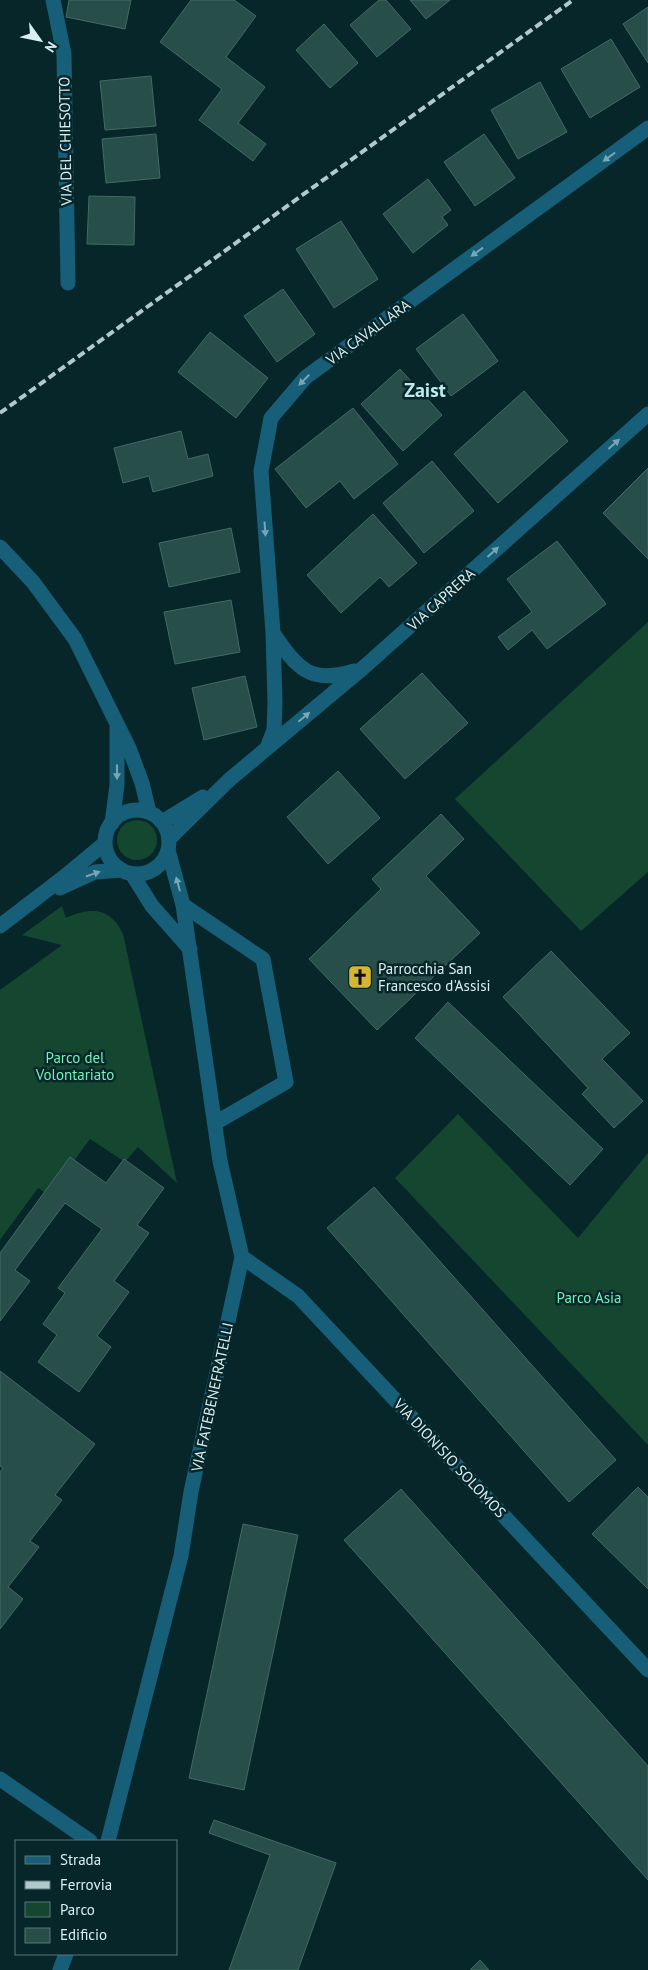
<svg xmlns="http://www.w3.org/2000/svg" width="648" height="1970" viewBox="0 0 648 1970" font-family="'PT Sans',sans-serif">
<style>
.green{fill:#144630}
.building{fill:#274e49;stroke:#436a64}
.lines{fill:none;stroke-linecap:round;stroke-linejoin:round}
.lane{stroke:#175e79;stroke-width:15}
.street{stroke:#175e79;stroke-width:15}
.rail{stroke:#b2c9cc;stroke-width:4;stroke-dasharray:8 4;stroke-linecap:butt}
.oneway{fill:#78a6b5}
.labels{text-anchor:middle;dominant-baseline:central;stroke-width:5;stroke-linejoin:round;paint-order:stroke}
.street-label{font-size:15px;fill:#d9eef1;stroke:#07262a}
.poi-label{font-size:15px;fill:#d9eef1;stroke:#07262a;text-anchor:start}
.park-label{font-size:15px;fill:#70f5b8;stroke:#07262a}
.district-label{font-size:20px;font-weight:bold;fill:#beeaf0;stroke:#07262a}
</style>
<rect width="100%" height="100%" fill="#07262a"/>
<!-- green -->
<path class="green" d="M648 622V872L581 931 455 799Z
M117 840a20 20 0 1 1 40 0a20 20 0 1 1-40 0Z
M62 906 66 918C91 907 110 907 123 934L177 1183 138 1147 125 1162 90 1139 49 1195 38 1188 0 1240V990L62 945 22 935Z
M458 1114 578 1238 648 1153V1445L395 1178Z"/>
<!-- building -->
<path class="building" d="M69 0H131L125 29 66 17Z
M191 0H234L256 16 226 57 265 87 238 123 266 144 253 161 199 120 222 89 160 42Z
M379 0H386L411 29 377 57 350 25Z
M410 0H450L426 19Z
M648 7V63L623 24Z
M324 24 358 63 330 88 296 50Z
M611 39 640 87 590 118 561 69Z
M151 76 156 126 105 130 100 81Z
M540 82 567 132 518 159 491 110Z
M156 134 160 178 106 183 102 139Z
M484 134 515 178 475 206 444 162Z
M428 179 451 210 442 217 448 225 413 253 383 214Z
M89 196 135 197 134 245 87 244Z
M341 221 378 279 334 308 296 249Z
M283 289 315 334 277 362 244 316Z
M463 314 498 361 451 396 416 349Z
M210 332 268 378 236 418 178 372Z
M400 369 442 415 403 451 361 404Z
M524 391 568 441 498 503 454 454Z
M353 408 398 464 354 499 340 481 306 508 275 469Z
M181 431 188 459 208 454 213 476 153 492 149 476 123 483 114 448Z
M432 461 474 511 424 553 383 503Z
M648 468V559L603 513Z
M373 514 417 563 389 587 380 577 341 613 307 575Z
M231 528 240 572 169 587 159 543Z
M557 541 606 604 547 649 532 630 508 650 498 637 532 612 507 579Z
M231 600 240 652 175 664 164 612Z
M422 673 468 723 405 779 360 729Z
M245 676 257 727 204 740 192 688Z
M338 771 380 818 328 864 287 817Z
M441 814 464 839 426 876 480 933 377 1030 309 959 381 889 372 879Z
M551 951 630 1033 602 1059 643 1101 614 1128 582 1094 588 1088 503 997Z
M448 1002 603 1149 570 1185 415 1038Z
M70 1157 106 1183 124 1159 164 1188 137 1225 149 1233 114 1281 129 1292 97 1336 111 1347 79 1392 38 1362 57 1335 43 1324 65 1293 58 1288 102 1229 65 1203 15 1270 30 1281 0 1321V1253Z
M374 1187 616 1460 569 1502 327 1228Z
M0 1371 95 1444 55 1495 62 1500 30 1541 39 1547 8 1587 23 1599 0 1629V1472L3 1468 0 1466Z
M638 1487 648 1497V1589L592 1534Z
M401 1489 648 1766V1880L344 1540Z
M243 1524 298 1535 244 1790 189 1778Z
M214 1820 336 1863 298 1970H229L270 1855 209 1833Z
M480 1960 489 1970H470Z"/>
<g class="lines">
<!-- lane -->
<path class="lane" d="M183 905 263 959 286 1082 215 1123"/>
<!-- street -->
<path class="street" d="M53 0 64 54 68 283
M0 547 33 582 75 639 129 748 142 783 149 812
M273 633C297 668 310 685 354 671
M267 748 274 730 275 703 273 633 261 471 271 418 306 377 648 128
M105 842a32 32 0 1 1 64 0a32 32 0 1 1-64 0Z
M162 822 203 797
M112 823 117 785V727
M169 839 229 780 363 668 648 414
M132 874 152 906 190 949
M60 888 95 872 121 870
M0 926 64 877 105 843
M242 1257 298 1296 648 1670
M0 1779 90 1841
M108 1841 181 1556 191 1492 242 1257 220 1161 183 905 168 850
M60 1970 66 1954"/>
<!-- rail -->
<path class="rail" d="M0 413 573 0"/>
</g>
<!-- one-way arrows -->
<defs><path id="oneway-solid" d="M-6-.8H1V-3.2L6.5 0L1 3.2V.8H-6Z" transform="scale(1.25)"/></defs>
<g class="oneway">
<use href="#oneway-solid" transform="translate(609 157) rotate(144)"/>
<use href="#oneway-solid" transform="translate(477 252) rotate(144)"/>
<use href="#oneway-solid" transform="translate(304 380) rotate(135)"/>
<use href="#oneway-solid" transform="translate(614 444) rotate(-42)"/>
<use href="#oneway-solid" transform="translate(265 529) rotate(86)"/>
<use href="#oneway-solid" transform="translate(493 552) rotate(-42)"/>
<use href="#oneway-solid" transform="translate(304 717) rotate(-40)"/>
<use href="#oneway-solid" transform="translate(117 772) rotate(90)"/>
<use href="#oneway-solid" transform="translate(93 874) rotate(-19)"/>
<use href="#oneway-solid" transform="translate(178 884) rotate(-105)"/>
</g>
<!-- icons -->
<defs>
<symbol id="church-square" viewBox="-11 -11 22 22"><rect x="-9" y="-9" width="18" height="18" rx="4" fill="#d6b534" stroke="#07262a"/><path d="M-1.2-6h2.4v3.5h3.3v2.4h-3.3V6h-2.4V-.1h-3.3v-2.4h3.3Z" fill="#111"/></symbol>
</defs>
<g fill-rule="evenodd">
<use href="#church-square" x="346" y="963" width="28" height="28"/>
</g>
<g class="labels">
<!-- street labels -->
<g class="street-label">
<text transform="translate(65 141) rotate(-91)">VIA DEL CHIESOTTO</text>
<text transform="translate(368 332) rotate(-36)">VIA CAVALLARA</text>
<text transform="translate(441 599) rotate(-42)">VIA CAPRERA</text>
<text transform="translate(212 1397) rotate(-78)">VIA FATEBENEFRATELLI</text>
<text transform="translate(450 1458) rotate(47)">VIA DIONISIO SOLOMOS</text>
</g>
<!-- poi labels -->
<g class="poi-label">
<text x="378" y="968">Parrocchia San<tspan x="378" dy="17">Francesco d'Assisi</tspan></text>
</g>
<!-- park labels -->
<g class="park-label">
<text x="75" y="1057">Parco del<tspan x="75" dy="17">Volontariato</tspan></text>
<text x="589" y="1297">Parco Asia</text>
</g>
<!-- district labels -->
<g class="district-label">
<text x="425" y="390">Zaist</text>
</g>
</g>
<!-- legend -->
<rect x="15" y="1840" width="162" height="115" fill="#07262a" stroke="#5b767a"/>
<rect x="25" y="1856" width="25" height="8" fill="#175e79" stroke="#5b767a"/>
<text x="60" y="1865" font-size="15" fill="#d9eef1">Strada</text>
<rect x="25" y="1881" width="25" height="8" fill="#b2c9cc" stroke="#5b767a"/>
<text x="60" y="1890" font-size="15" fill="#d9eef1">Ferrovia</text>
<rect x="25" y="1902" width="25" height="15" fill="#144630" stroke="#5b767a"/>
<text x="60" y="1915" font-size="15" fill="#d9eef1">Parco</text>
<rect x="25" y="1928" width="25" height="15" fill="#274e49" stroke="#5b767a"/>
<text x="60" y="1940" font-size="15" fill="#d9eef1">Edificio</text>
<!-- north arrow -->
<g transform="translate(40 40) rotate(123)" stroke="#07262a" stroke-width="4" paint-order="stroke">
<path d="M0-4L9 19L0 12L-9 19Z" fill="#d9eef1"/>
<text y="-8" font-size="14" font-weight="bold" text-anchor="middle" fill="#d9eef1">N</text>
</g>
</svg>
